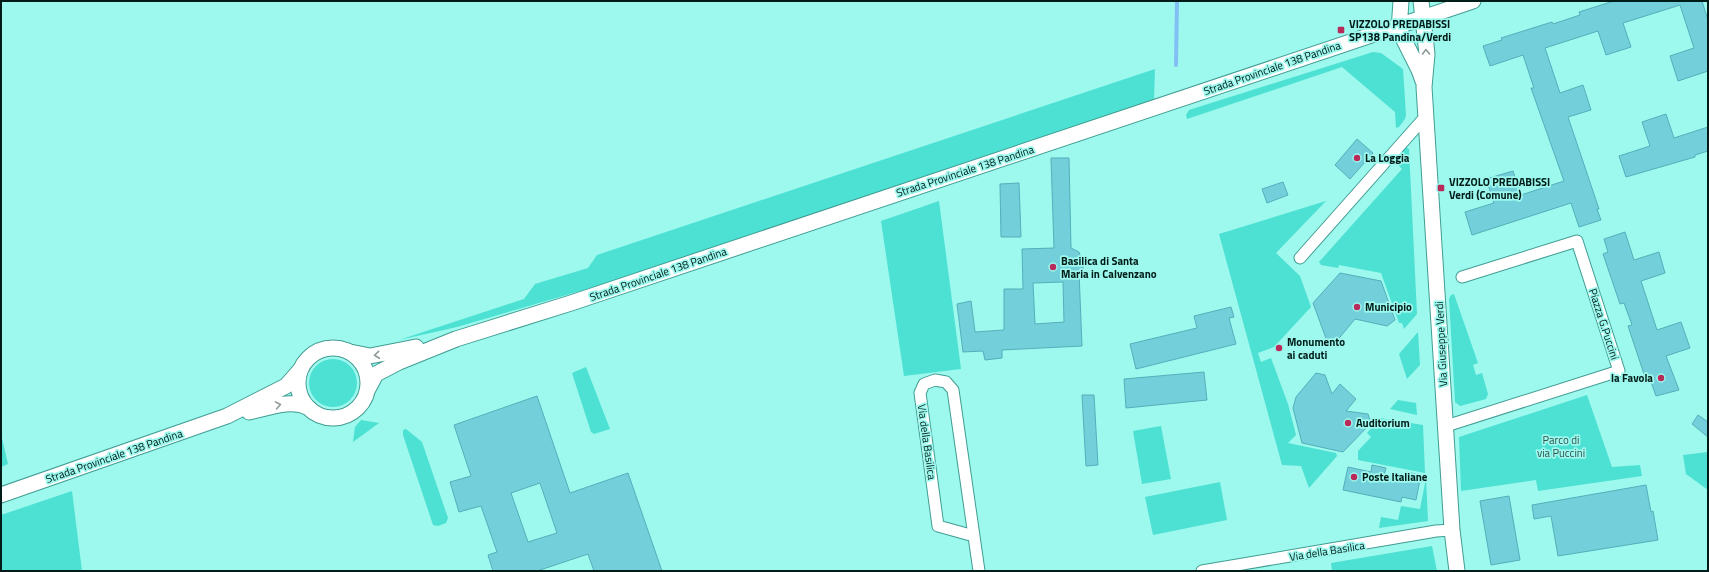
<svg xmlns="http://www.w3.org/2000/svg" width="1709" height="572" viewBox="0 0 1709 572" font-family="'Titillium Web',sans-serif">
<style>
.green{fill:#4ce1d3}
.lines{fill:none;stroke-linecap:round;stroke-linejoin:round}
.stream{stroke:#82bff5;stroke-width:4}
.building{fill:#73cfda;stroke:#53afba;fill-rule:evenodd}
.street-casing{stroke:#409d93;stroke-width:13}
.secondary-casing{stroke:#409d93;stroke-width:17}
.street{stroke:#fff;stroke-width:11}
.secondary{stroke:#fff;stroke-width:15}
.oneway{stroke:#8c9998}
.poi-dot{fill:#b92a5b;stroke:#9df8ed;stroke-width:1.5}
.labels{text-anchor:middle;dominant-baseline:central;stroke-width:3.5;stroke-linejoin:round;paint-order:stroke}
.poi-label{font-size:11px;font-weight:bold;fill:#001c19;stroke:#9df8ed;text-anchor:start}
.street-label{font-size:11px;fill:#001c19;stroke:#9df8ed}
.park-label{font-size:11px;fill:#30514d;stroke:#9df8ed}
</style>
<rect width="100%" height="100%" fill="#9df8ed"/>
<!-- green -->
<path class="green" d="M1373 52 1381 53 1403 69 1406 115 1405 119 1399 127 1396 128 1395 112 1342 67 1187 119 1186 115 1189 110Z
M1155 69 1154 100 642 273 457 327 399 340 524 299 535 284 588 268 597 255Z
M1406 147 1409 149 1417 314 1404 329 1402 323H1399L1381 273 1339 265 1338 268 1321 265 1319 262 1402 169 1394 161Z
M939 201 961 369 904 376 881 221Z
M1326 201 1276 253 1300 276 1311 307 1274 347 1258 353 1261 362 1271 358 1288 404 1296 435 1288 443 1336 453 1337 456 1309 488 1301 466 1282 465 1219 234Z
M1454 294 1478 363 1473 365 1476 375 1482 373 1488 394 1486 399 1460 406 1455 402 1449 299 1451 295Z
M1418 332 1420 365 1407 379 1399 354Z
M309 383a24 24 0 1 1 48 0a24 24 0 1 1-48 0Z
M586 367 610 429 594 434 591 432 572 373Z
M1587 395 1612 467 1640 465 1642 476 1538 491 1536 480 1461 491 1459 437Z
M1398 400 1416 403 1417 415 1390 409Z
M1380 418 1423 425 1425 473 1358 460V451L1371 437 1367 433Z
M361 420 379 423 353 442 355 427Z
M1161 426 1171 479 1142 484 1133 431Z
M406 429 422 442 448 518 446 523 438 526 433 525 403 435V430Z
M1 434 8 464 1 467Z
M1708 452V490L1686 474 1683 455Z
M1426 478 1428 521 1379 528 1381 517 1398 520 1401 506 1420 509Z
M1220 482 1227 520 1153 535 1145 497Z
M72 491 82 571H1V515Z
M1432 546 1437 571H1332L1331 563Z"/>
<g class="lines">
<!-- stream -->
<path class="stream" d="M1176 65 1177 1"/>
</g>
<!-- building -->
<path class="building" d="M1614 1H1702L1708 20V71L1678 81 1670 56 1694 48 1680 5 1623 23 1631 47 1606 55 1598 31 1545 48 1560 93 1583 85 1591 110 1568 117 1599 209H1597L1601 220 1579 227 1571 203 1472 235 1465 212 1494 203 1486 179 1513 171 1521 195 1564 181 1531 88H1534L1523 55 1490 66 1483 46 1502 40 1501 38 1552 22 1553 24 1580 15 1579 12Z
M1666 114 1674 138 1708 127V151L1695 155V157L1626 177 1619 156 1650 146 1642 122Z
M1357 139 1373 153 1350 179 1335 165Z
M1051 158H1069L1071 248 1079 252 1083 265V269L1079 272 1082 346 1002 350V358L985 360 983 351 963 352 957 304 971 301 975 332 1004 330V289H1023L1022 249 1054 248ZM1063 282 1064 322 1035 324 1033 283Z
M1283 182 1288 195 1267 203 1262 189Z
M1019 183 1021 237H1001L1000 184Z
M1625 232 1634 260 1659 252 1665 273 1641 281 1657 330 1681 322 1690 348 1666 356 1679 390 1656 396 1649 376 1645 377 1628 326 1632 325 1624 303 1620 304 1603 254 1608 252 1604 239Z
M1340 273 1381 281 1395 320 1387 326 1355 319 1335 343 1327 341 1313 303Z
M1231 307 1234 317 1229 318 1236 344 1136 369 1130 344 1197 328 1194 316Z
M1204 372 1207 400 1126 408 1124 379Z
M1316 373 1325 375 1332 394 1340 384 1356 399 1346 411 1368 414 1371 423 1343 452 1302 443 1293 408 1296 397Z
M1082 395H1094L1098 465 1086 466Z
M537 396 570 493 628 473 662 571H594L588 554 537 571H493L488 555 497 552 481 506 459 512 450 482 471 476 454 425ZM540 483 557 533 528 542 511 493Z
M1698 415 1708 422V437L1692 424Z
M1372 465 1386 468 1384 475 1405 479 1406 472 1421 475 1416 500 1402 497 1401 502 1343 490 1348 467 1371 472Z
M1646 485 1651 512 1653 511 1658 540 1558 556 1551 516 1534 519 1532 505Z
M1509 496 1520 560 1491 565 1480 501Z"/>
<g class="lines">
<defs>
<path id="street" d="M1300 258 1426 116
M1446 426 1619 371 1577 241 1462 277
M974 536 938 526 920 393 924 384 935 380 946 382 953 390 979 571
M1202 571 1436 531 1452 530"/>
<path id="secondary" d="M1401 1 1399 30 1419 70 1423 81
M1421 1 1427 54 1424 87 1452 530 1457 571
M298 383a35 35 0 1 1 70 0a35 35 0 1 1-70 0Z
M350 352 370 356 416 347
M368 389 376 374 399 362 456 339 571 303 1473 1
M249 412C268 408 291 398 309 408
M1 495 227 416 286 386 301 369"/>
</defs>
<!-- street casing -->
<use href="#street" class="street-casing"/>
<!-- secondary casing -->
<use href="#secondary" class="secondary-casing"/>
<!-- street -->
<use href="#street" class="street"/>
<!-- secondary -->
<use href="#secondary" class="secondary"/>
</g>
<!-- one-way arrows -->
<defs><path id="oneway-chevron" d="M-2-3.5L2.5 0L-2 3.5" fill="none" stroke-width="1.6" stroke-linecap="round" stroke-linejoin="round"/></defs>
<g class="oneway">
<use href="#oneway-chevron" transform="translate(1426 52) rotate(-91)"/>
<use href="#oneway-chevron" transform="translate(377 355) rotate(174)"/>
<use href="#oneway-chevron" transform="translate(278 405) rotate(-10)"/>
</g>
<!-- markers -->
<g class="poi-dot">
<rect x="1337" y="26" width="8" height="8" rx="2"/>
<circle cx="1357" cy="158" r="4"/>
<rect x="1437" y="184" width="8" height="8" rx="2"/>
<circle cx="1053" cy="267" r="4"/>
<circle cx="1357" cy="307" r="4"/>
<circle cx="1279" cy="348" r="4"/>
<circle cx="1661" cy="378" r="4"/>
<circle cx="1348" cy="423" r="4"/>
<circle cx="1354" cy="477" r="4"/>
</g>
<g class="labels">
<!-- poi labels -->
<g class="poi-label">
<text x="1349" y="24">VIZZOLO PREDABISSI<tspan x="1349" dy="13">SP138 Pandina/Verdi</tspan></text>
<text x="1365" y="158">La Loggia</text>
<text x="1449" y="182">VIZZOLO PREDABISSI<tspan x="1449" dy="13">Verdi (Comune)</tspan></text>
<text x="1061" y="261">Basilica di Santa<tspan x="1061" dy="13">Maria in Calvenzano</tspan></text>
<text x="1365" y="307">Municipio</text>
<text x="1287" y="342">Monumento<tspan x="1287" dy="13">ai caduti</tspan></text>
<text x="1653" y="378" text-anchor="end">la Favola</text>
<text x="1356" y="423">Auditorium</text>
<text x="1362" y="477">Poste Italiane</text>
</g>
<!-- street labels -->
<g class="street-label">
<text transform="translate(1272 68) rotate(-19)">Strada Provinciale 138 Pandina</text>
<text transform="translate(965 171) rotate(-18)">Strada Provinciale 138 Pandina</text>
<text transform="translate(658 274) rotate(-19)">Strada Provinciale 138 Pandina</text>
<text transform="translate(1604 324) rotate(72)">Piazza G.Puccini</text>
<text transform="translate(1441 344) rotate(-93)">Via Giuseppe Verdi</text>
<text transform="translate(927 442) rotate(82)">Via della Basilica</text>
<text transform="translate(114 456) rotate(-19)">Strada Provinciale 138 Pandina</text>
<text transform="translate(1327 551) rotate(-9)">Via della Basilica</text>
</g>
<!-- park labels -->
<g class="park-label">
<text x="1561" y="440">Parco di<tspan x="1561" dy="13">via Puccini</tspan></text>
</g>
</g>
<!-- border -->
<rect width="1709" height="572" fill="none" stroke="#001c19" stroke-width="4"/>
</svg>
